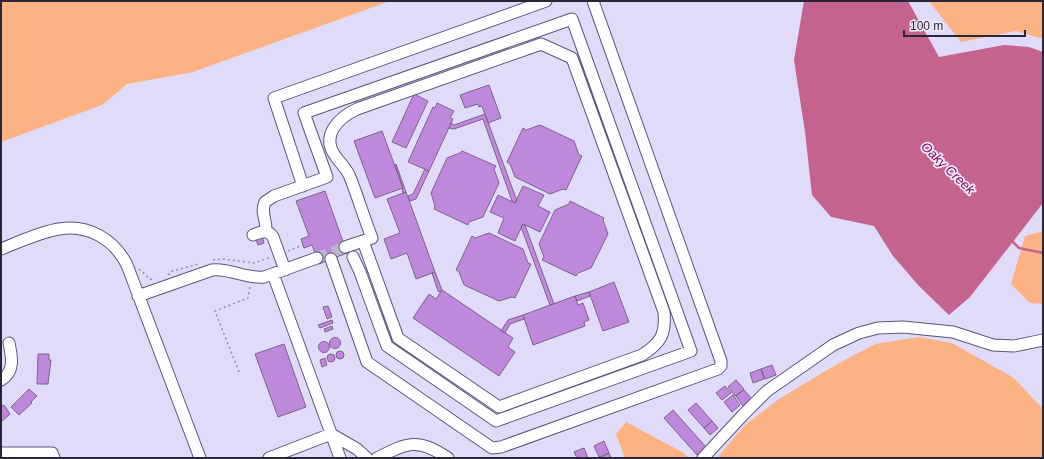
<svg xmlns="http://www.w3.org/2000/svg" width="1044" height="459" viewBox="0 0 1044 459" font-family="Helvetica,sans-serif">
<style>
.green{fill:#fcb283}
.water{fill:#c5638f}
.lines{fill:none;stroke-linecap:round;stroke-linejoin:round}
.stream{stroke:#c5638f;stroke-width:2.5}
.building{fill:#bf88dd;stroke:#7d648b}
.minor-tunnel{stroke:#bbb7d2;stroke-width:11;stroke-dasharray:11 5.5;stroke-linecap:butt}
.minor-casing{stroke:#5d557e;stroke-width:13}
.path{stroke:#938fa7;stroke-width:1.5;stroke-dasharray:2 3;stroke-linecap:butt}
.minor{stroke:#fff;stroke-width:11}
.labels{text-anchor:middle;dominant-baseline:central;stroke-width:3.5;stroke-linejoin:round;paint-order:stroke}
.water-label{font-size:13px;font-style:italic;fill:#850751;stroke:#edeafd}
</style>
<rect width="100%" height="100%" fill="#e0dbf8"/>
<!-- green -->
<path class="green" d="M1 1H390L193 72 127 84 102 105 1 142Z
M929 1H1043V39L1016 31 961 42Z
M1043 231V304L1030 303 1011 284 1025 236Z
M919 337 952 343 1014 378 1043 409V458H717L745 425 779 399 832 367 875 344Z
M626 422 682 452 689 458H625L616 434Z"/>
<!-- water -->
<path class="water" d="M804 1H908L939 57 1004 45 1029 47 1043 52V203L970 297 949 315 919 286 893 256 874 226 831 217 812 195 805 132 794 60Z"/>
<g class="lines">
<!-- stream -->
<path class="stream" d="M1011 240 1019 248 1043 253"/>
</g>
<!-- building -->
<path class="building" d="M489 85 501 118 488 123 482 106 479 107 478 104 465 108 460 95Z
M414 94 428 101 406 148 392 142Z
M437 103 454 111 450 118 453 119 429 171 408 162 433 107 435 108Z
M485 114 517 201 515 203 512 201 483 119 454 129 449 128 451 123 454 125Z
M540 125 574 141 579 155 582 156 566 190 563 189 550 194 515 177 510 164 507 162 523 128 526 130Z
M382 131 403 188 375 198 354 141Z
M462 151 496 166 494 169 499 183 483 217 469 222 468 225 434 209 435 206 431 193 447 158 460 153Z
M396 164 406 192 403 193 402 189 403 188 395 165Z
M425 169 429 171 416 199 410 201 408 196 413 194Z
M523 186 544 195 538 206 550 212 540 232 523 224 515 241 498 233 504 218 490 212 498 195 515 203Z
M325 191 347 253 319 264 312 245 304 248 301 239 309 236 296 201Z
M406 192 435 272 416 279 407 253 391 259 384 239 400 233 387 199Z
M570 201 604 218 603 220 608 234 591 268 578 273 576 276 542 260 544 257 539 244 555 210 569 204Z
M523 224 525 225 554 304 550 305 521 227Z
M489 233 523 249 528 263 531 264 515 298 512 297 499 301 464 285 459 272 456 270 472 236 475 238Z
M262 236 264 243 258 245 256 239Z
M435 272 442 290 440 292 438 291 432 273Z
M614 282 629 322 603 331 589 292Z
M442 290 513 338 508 347 515 352 499 376 413 318 429 294 436 299Z
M589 292 590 296 577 301 575 296Z
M575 296 578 305 583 303 589 320 584 322 585 326 533 345 523 315Z
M328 306 332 317 327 319 323 307Z
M523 315 524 319 510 324 505 333 501 331 508 320Z
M332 320 333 323 320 328 318 325Z
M332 326 333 329 325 332 324 329Z
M329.5 343a5.5 5.5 0 1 1 11 0a5.5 5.5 0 1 1-11 0Z
M318.5 347a5.5 5.5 0 1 1 11 0a5.5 5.5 0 1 1-11 0Z
M284 344 306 407 278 417 255 354Z
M336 355a4 4 0 1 1 8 0a4 4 0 1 1-8 0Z
M327 358a4 4 0 1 1 8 0a4 4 0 1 1-8 0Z
M38 354H49V360H51L48 384H37Z
M325 358 327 365 322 367 320 360Z
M772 365 776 375 765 379 761 369Z
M761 369 764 379 753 383 750 373Z
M736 380 744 389 735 396 728 387Z
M725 386 731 393 722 400 716 393Z
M29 389 37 396 31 402 32 403 19 415 11 407Z
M744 390 752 399 743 406 736 396Z
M733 395 740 405 732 412 724 402Z
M696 403 712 421 704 428 688 410Z
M4 405 10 414 1 422V407Z
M673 410 706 447 697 455 664 418Z
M712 421 718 428 710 435 704 428Z
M604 441 609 453 599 457 594 446Z
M584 448 588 458H577L574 452Z
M609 453 611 458H599Z"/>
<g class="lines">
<!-- minor-tunnel -->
<path class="minor-tunnel" d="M317 258 345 247"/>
<defs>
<path id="minor" d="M303 186 274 98 546 1
M266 231C267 221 260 212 265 202L274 196 327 177 304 113 572 19 691 351 496 421 387 346 360 272 353 257
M253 235C261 232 268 229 273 237L285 270
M345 247C354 244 363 241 372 238 364 218 358 197 350 177 347 169 341 164 336 157 320 136 338 118 357 109L541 44 572 58 664 312C666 334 661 343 642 355L499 407 398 338 363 241
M1 249C19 242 40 232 59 229 88 224 114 239 127 265L200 458
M331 259 367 362 492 448 501 447 718 369 721 366V361L593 1
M273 274 340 458
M138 296 212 270C230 268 246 279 264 277L317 258
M1 380C15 372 12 357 9 343
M1 453H52L54 458
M269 458 331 434 357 449 367 458
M377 458C409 442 418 438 448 458
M703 458 743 415 767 391 833 345 859 333 878 328 903 327 953 332 993 345 1014 346 1043 340"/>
</defs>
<!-- minor casing -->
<use href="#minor" class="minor-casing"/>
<!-- path -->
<path class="path" d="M288 251 303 245
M213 260 223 259 254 263 271 257
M139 269 150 279 155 280
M168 275 172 271 199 264
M239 372 215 311 248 298 250 286"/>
<!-- minor -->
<use href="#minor" class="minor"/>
</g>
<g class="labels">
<!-- water labels -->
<g class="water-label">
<text transform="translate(948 168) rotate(44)">Oaky Creek</text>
</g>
</g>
<!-- border -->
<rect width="1044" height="459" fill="none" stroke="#292638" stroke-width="4"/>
<!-- scale -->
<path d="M904 30v6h121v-6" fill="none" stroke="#292638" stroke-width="2"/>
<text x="910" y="30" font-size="12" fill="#292638" stroke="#edeafd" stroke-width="3" paint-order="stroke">100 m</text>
</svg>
